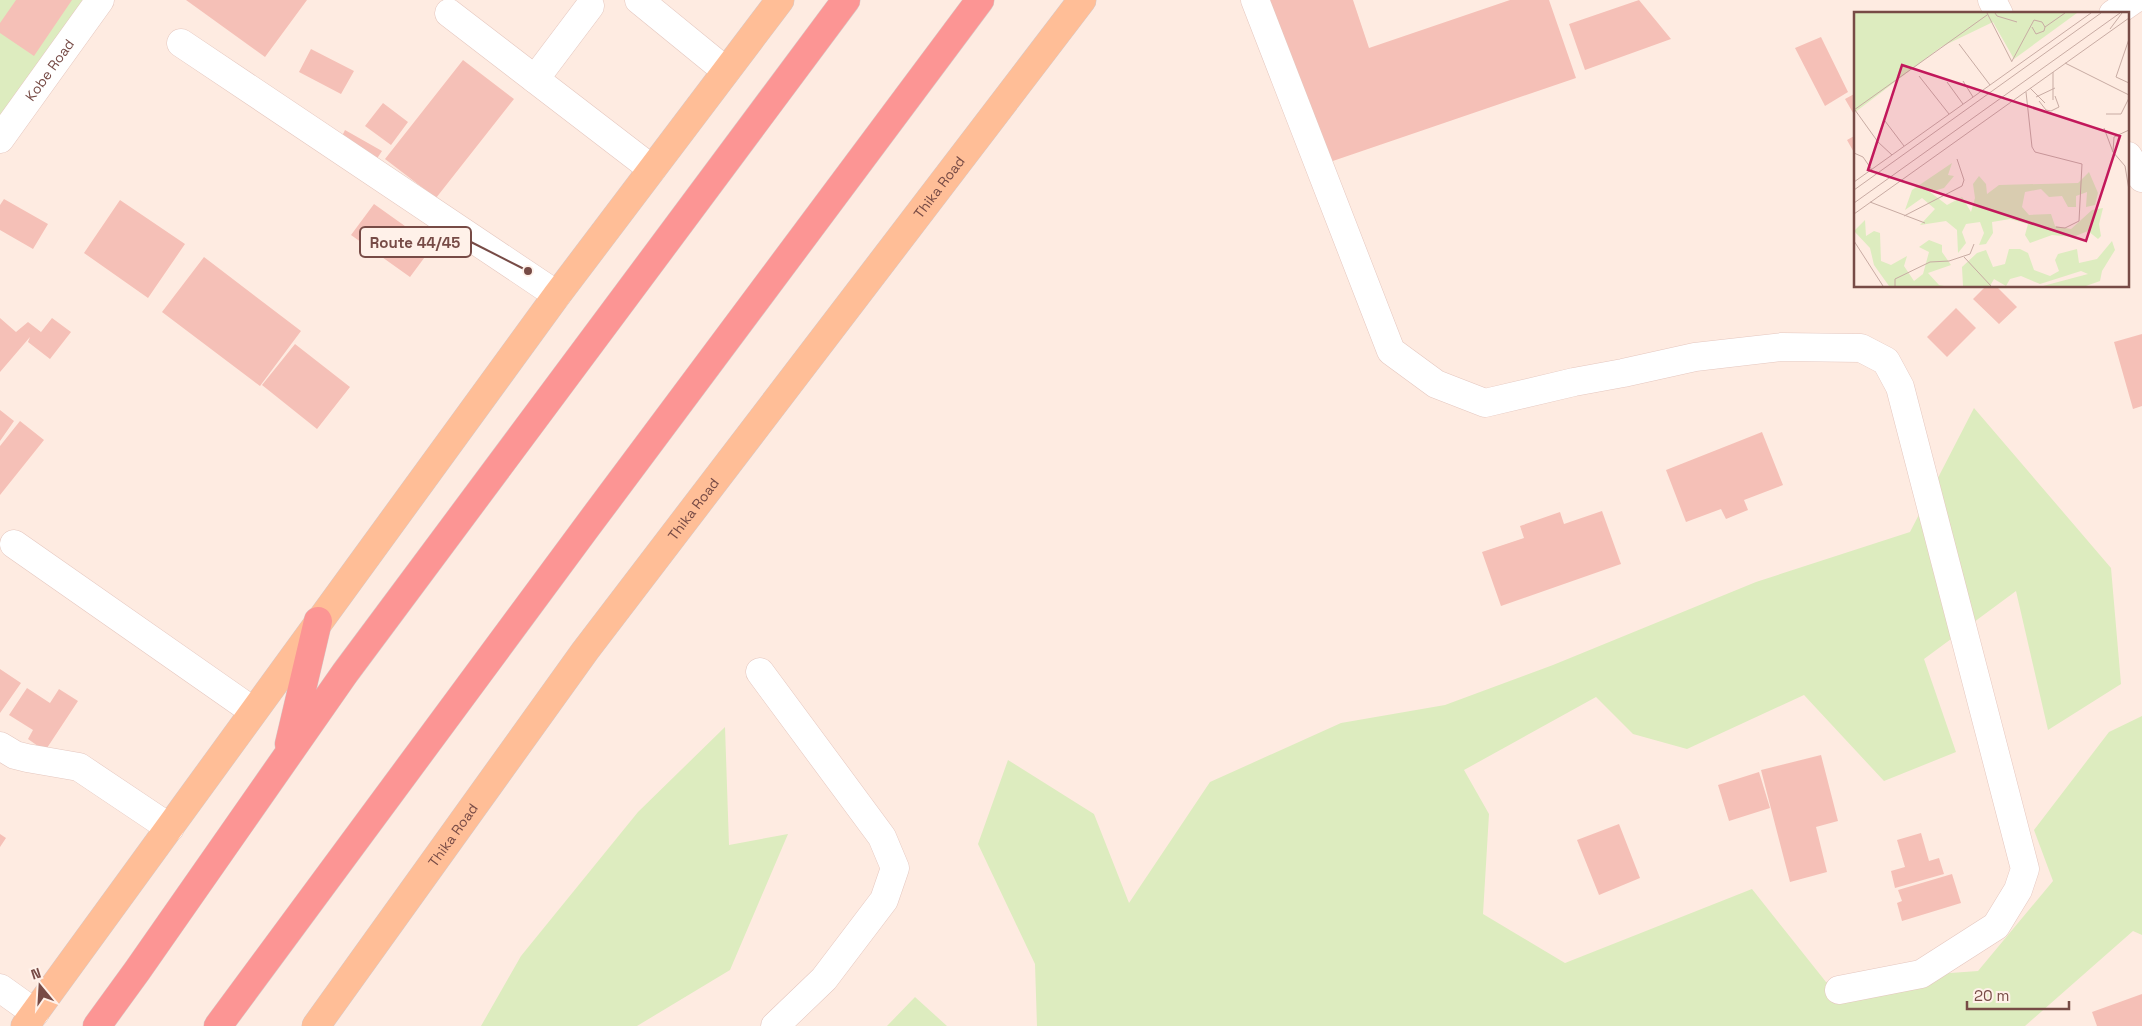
<svg xmlns="http://www.w3.org/2000/svg" width="2142" height="1026" viewBox="0 0 2142 1026" font-family="'Space Grotesk',sans-serif">
<style>
.green{fill:#ddecbf}
.building{fill:#f5c0b7}
.lines{fill:none;stroke-linecap:round;stroke-linejoin:round}
.minor-casing{stroke:#e5c7bf;stroke-width:29}
.major-casing{stroke:#d6c9c8;stroke-width:29}
.highway-casing{stroke:#d6c9c8;stroke-width:29}
.minor{stroke:#fff;stroke-width:28}
.major{stroke:#ffbe97;stroke-width:28}
.highway{stroke:#fc9594;stroke-width:28}
.labels{text-anchor:middle;dominant-baseline:central;stroke-width:4;stroke-linejoin:round;paint-order:stroke}
.street-label{font-size:14px;fill:#774b46;stroke:#fff1e9}
.inset-road{fill:none;stroke:#c8aba3;stroke-width:1}
.view{fill:#c2185b;fill-opacity:0.15;stroke:#c2185b;stroke-width:2.5}
.inset-edge{fill:none;stroke:#774b46;stroke-width:2.5}
.leader{fill:none;stroke:#774b46;stroke-width:2}
.callout-dot{fill:#774b46;stroke:#fff1e9;stroke-width:2}
.callout{fill:#fff1e9;stroke:#774b46;stroke-width:2}
.callout-label{font-size:15px;text-anchor:middle;font-weight:bold;fill:#774b46}
</style>
<rect width="100%" height="100%" fill="#feebe1"/>
<!-- green -->
<path class="green" d="M0 0H106L0 153Z
M1974 408 2111 568 2121 684 2048 730 2016 591 1924 659 1956 752 1884 781 1804 695 1687 749 1633 734 1596 697 1464 770 1489 814 1483 914 1565 963 1752 889 1826 982 1978 971 2053 881 2034 830 2109 732 2142 716V935L2133 931 2025 1026H1037L1035 964 978 844 1008 760 1094 814 1129 903 1210 782 1341 723 1445 705 1553 665 1756 582 1910 532Z
M725 727 729 845 788 834 730 970 637 1026H481L521 956 638 812Z
M915 997 947 1026H887Z"/>
<!-- building -->
<path class="building" d="M16 0H72L34 56 0 33V23Z
M186 0H307L265 57Z
M1270 0H1353L1369 48 1510 0H1549L1576 78 1327 163Z
M1639 0 1671 39 1585 70 1569 24Z
M1821 37 1848 92 1825 106 1795 48Z
M311 49 354 71 341 94 299 72Z
M463 60 514 99 436 198 385 159Z
M1856 93V118L1845 99Z
M383 103 408 122 391 145 365 126Z
M345 130 382 151 376 160 340 140Z
M1856 135V156L1847 140Z
M4 199 48 224 33 249 0 230V205Z
M120 200 185 244 148 298 84 253Z
M374 204 433 246 410 277 351 235Z
M204 257 301 331 260 386 162 312Z
M1986 286H1996L2017 307 1999 324 1973 299Z
M1956 308 1976 328 1947 357 1927 337Z
M0 318 16 332 28 322 41 332 52 318 71 332 50 359 28 342 30 337 0 372Z
M2142 334V406L2133 409 2114 342Z
M295 344 350 387 317 429 262 385Z
M0 410 14 421 0 441Z
M20 421 44 440 0 495V446Z
M1762 432 1783 485 1744 500 1748 510 1726 519 1721 509 1686 522 1666 470Z
M1602 511 1621 564 1501 606 1482 552 1524 538 1520 526 1560 512 1564 524Z
M0 669 21 683 0 713Z
M27 688 50 703 59 689 78 701 45 751 28 739 33 730 9 715Z
M1821 755 1838 821 1816 827 1827 872 1790 882 1761 770Z
M1759 772 1770 808 1729 821 1718 785Z
M1619 824 1640 878 1599 895 1577 840Z
M1921 833 1929 861 1939 858 1944 874 1895 888 1891 871 1905 867 1897 840Z
M0 834 6 838 0 847Z
M1952 874 1961 903 1902 921 1897 903 1902 901 1898 890Z
M2142 994V1026H2097L2092 1012Z"/>
<g class="lines">
<defs>
<g id="minor">
<path d="M639 0 726 71"/>
<path d="M1255 0 1391 351 1436 384 1485 403 1574 382 1623 373 1695 357 1782 347 1861 348 1886 361 1900 387 2025 869 2018 890 1996 926 1921 974 1839 990"/>
<path d="M1992 0 1999 14"/>
<path d="M449 13 652 169"/>
<path d="M2113 14 2133 0"/>
<path d="M181 43 557 295"/>
<path d="M535 79 590 6"/>
<path id="s1" d="M0 139 100 0"/>
<path d="M2128 156 2142 178"/>
<path d="M14 544 253 711"/>
<path d="M760 672 882 837 895 868 884 900 824 979 775 1026"/>
<path d="M0 746 15 755 27 758 79 767 170 828"/>
<path d="M0 988 35 1013"/>
</g>
<g id="major">
<path d="M25 1026 557 295 780 0"/>
<path id="s2" d="M316 1026 585 651 1082 0"/>
</g>
<path id="highway" d="M289 744 318 621
M97 1026 137 971 345 673 846 0
M218 1026 586 528 980 0"/>
</defs>
<!-- minor casing -->
<use href="#minor" class="minor-casing"/>
<!-- major casing -->
<use href="#major" class="major-casing"/>
<!-- highway casing -->
<use href="#highway" class="highway-casing"/>
<!-- minor -->
<use href="#minor" class="minor"/>
<!-- major -->
<use href="#major" class="major"/>
<!-- highway -->
<use href="#highway" class="highway"/>
</g>
<g class="labels">
<!-- street labels -->
<g class="street-label">
<text stroke="none"><textPath href="#s1" startOffset="85">Kobe Road</textPath></text>
<text stroke="none"><textPath href="#s2" startOffset="1045">Thika Road</textPath></text>
<text stroke="none"><textPath href="#s2" startOffset="640">Thika Road</textPath></text>
<text stroke="none"><textPath href="#s2" startOffset="235">Thika Road</textPath></text>
</g>
</g>
<!-- overview -->
<g transform="translate(1854 12)">
<rect width="275" height="275" fill="#feebe1"/>
<path d="M0 1H223L160 47 139 10 87 35 0 101ZM98 151 94 163 100 164 90 176 76 180 93 193 108 185 117 200 121 186 119 172 125 164 132 172 133 182 145 173 224 171 235 160 244 181 241 193 232 195 233 180 222 184V195H214L208 184 195 185 187 177 171 180 168 195 175 203 197 202 201 214 217 217 238 198 249 196 245 212 247 224 244 227 234 219 219 225 198 223 176 231 171 223 174 212 156 207 138 210 139 221 132 232 125 233 130 221 126 210 112 212 108 220 112 231 104 241 103 218 92 209 66 213 81 197 68 186 51 198 58 178ZM11 208 12 224 20 219 26 221 27 249 37 253 53 244 50 254 60 269 69 262 75 240 65 235 75 228 88 233V240L97 253 74 261 85 273 90 274H35L20 253 16 236 0 219ZM258 229 261 238 248 259 246 269 232 274H189L234 262 227 259 186 272 167 264 156 267 152 274 140 267 136 274H109L108 255 123 241 132 238 139 255 151 252 155 237H166L174 241 180 258 196 264 205 259 201 248 204 242 223 237 225 251 243 247Z" fill="#ddecbf"/>
<path class="inset-road" d="M133 1 158 50M141 1 143 4 163 10M191 15 211 1M256 17 268 1M275 27 262 65 275 71M105 32 136 73M158 49 180 8 188 10 191 15 190 19 182 22 178 15M211 51 275 83M199 60V88M65 64 95 102M109 69 119 85M93 70 109 92M176 76 191 91M172 80 178 135 181 140 228 152 225 209 211 216 202 215M182 85 201 76M185 89 192 98 197 99 205 95 201 84M0 98 133 3M1 98 24 130 38 143M252 102H267L275 86M31 109 50 134M250 116 259 140M275 118 260 125 259 140 271 154 275 178M0 141 9 145 18 158M0 170 237 1M0 178 247 1M16 190 71 211M0 191 266 1M0 202 275 6M50 204 108 174 110 168 103 147M0 229 29 274M110 245 137 274M41 274V267L76 250 95 249 116 242 120 232"/>
<path class="view" d="M48 53 266 124 232 229 14 158Z"/>
<rect width="275" height="275" class="inset-edge"/>
</g>
<!-- callouts -->
<path class="leader" d="M528 271L471 242"/>
<circle class="callout-dot" cx="528" cy="271" r="5"/>
<rect class="callout" x="360" y="227" width="111" height="30" rx="5"/>
<g class="callout-label">
<text x="415" y="248">Route 44/45</text>
</g>
<!-- north arrow -->
<g transform="translate(40 986) rotate(342)" stroke="#fff1e9" stroke-width="4" paint-order="stroke">
<path d="M0-4L9 19L0 12L-9 19Z" fill="#774b46"/>
<text y="-8" font-size="14" font-weight="bold" text-anchor="middle" fill="#774b46">N</text>
</g>
<!-- scale -->
<path d="M1967 1001v8h102v-8" fill="none" stroke="#774b46" stroke-width="2.5"/>
<text x="1974" y="1001" font-size="15" fill="#774b46" stroke="#fff1e9" stroke-width="4" paint-order="stroke">20 m</text>
</svg>
